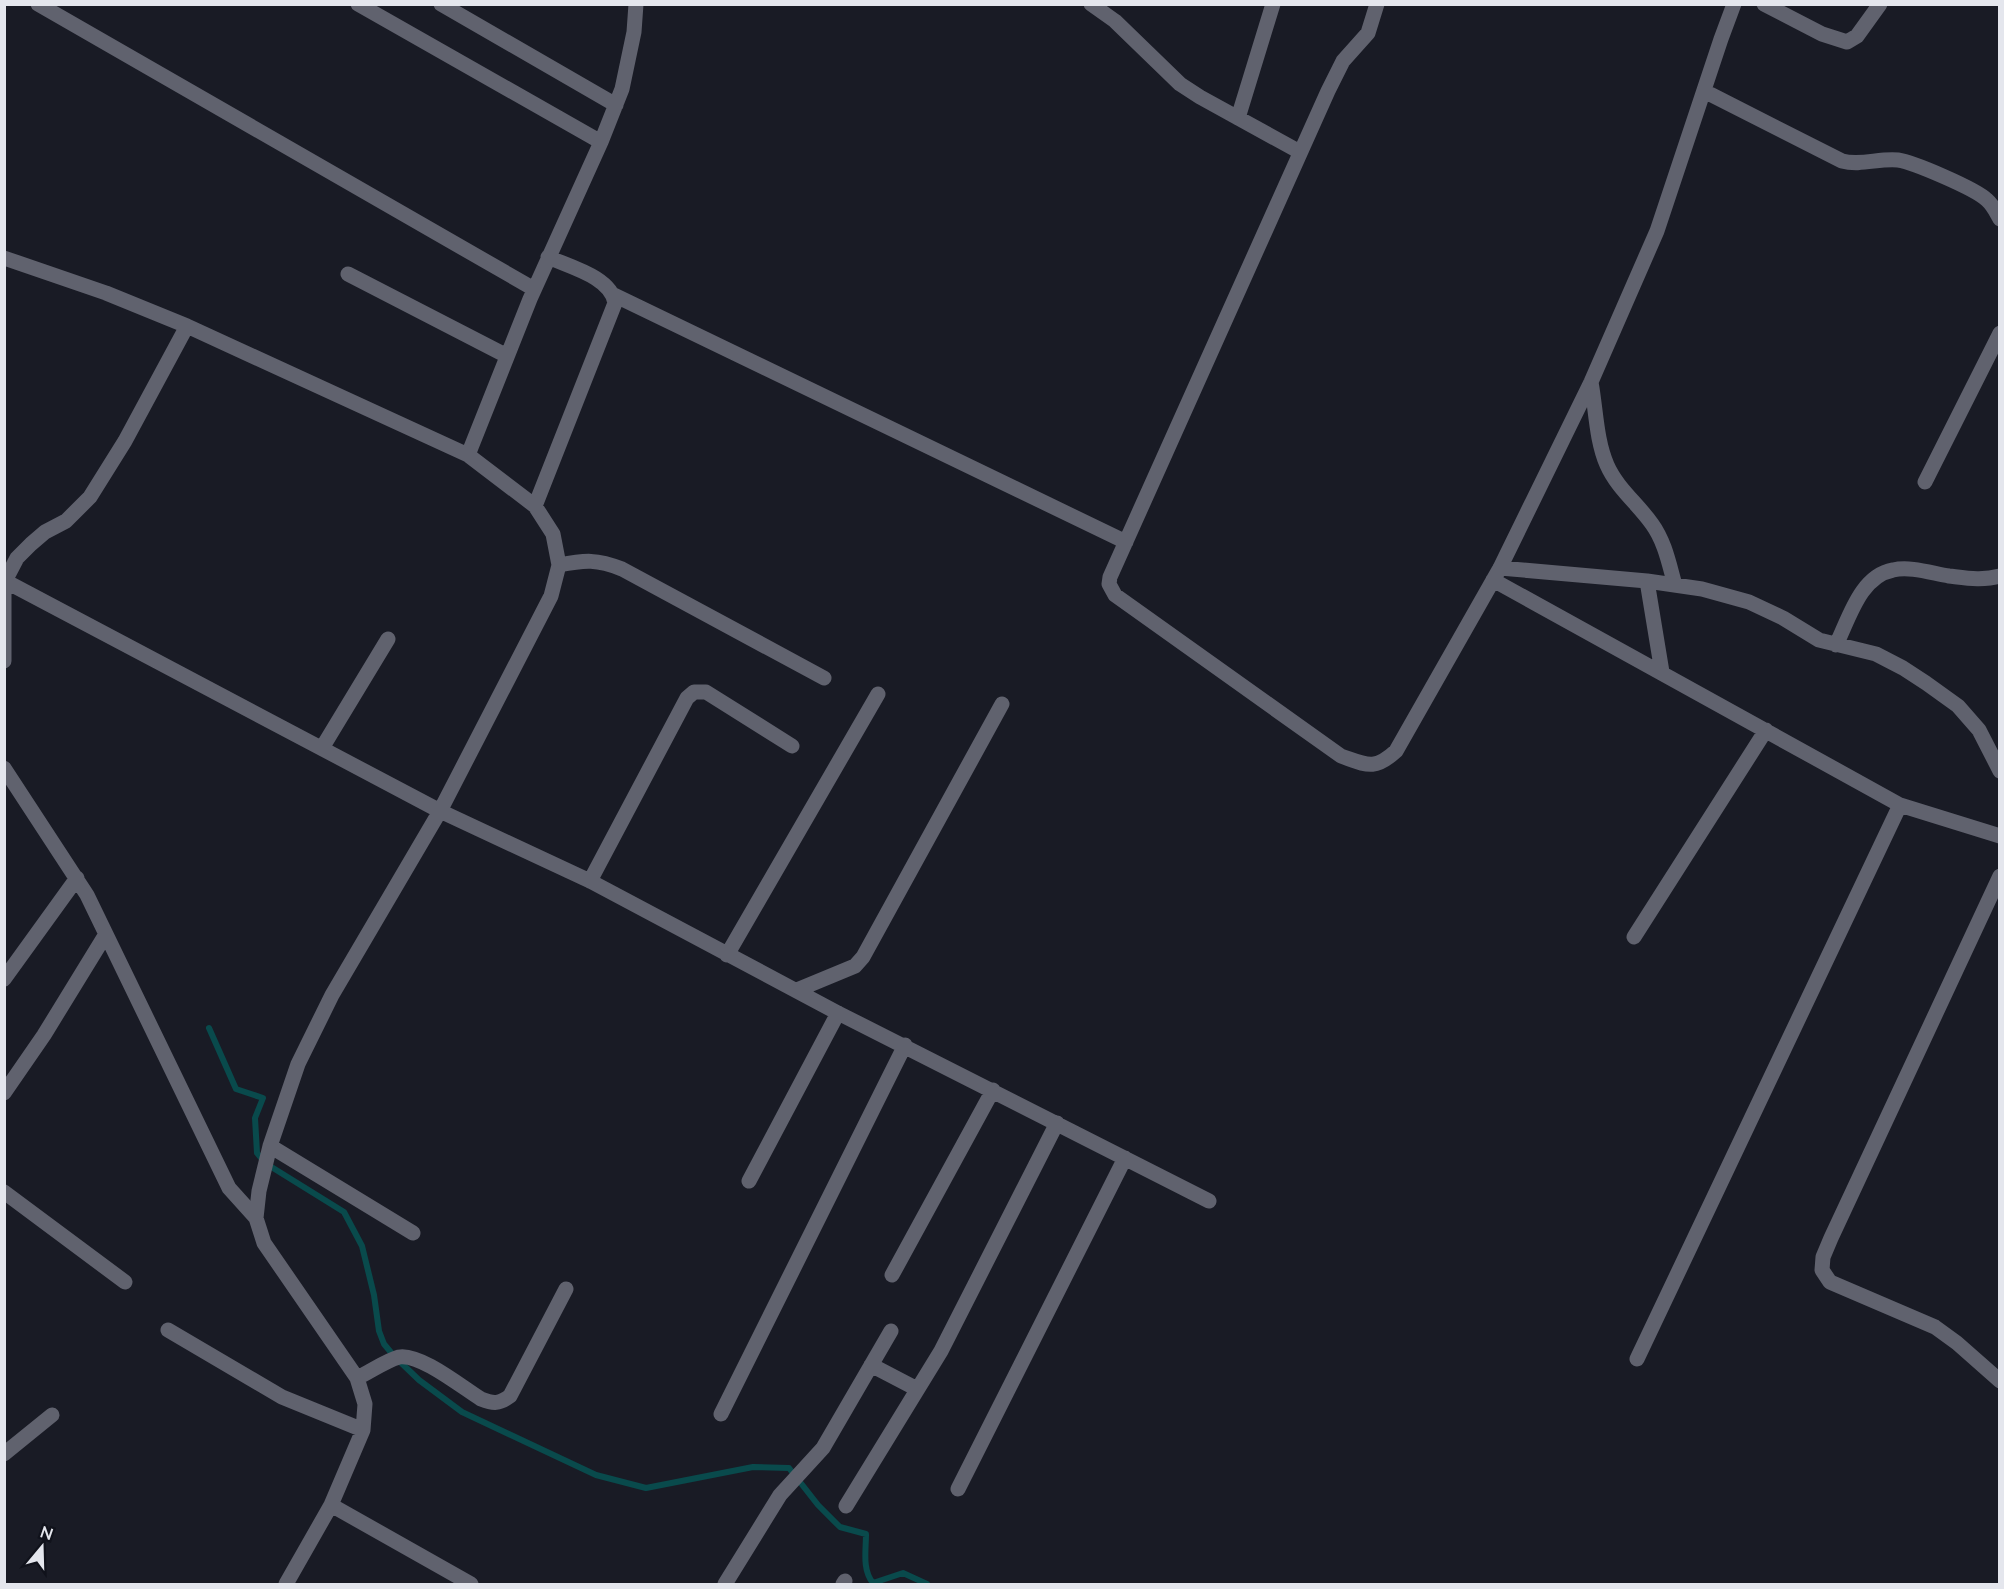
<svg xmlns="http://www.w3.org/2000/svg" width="2004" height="1589" viewBox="0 0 2004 1589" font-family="Lato,sans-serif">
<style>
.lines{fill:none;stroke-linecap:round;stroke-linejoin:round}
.stream{stroke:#094a4c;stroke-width:6}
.street{stroke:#60626e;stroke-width:15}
</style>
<rect width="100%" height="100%" fill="#191b25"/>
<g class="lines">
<!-- stream -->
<path class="stream" d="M209 1028 236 1089 263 1098 255 1118 257 1153 265 1163 344 1212 362 1246 374 1295 379 1331 384 1344 394 1356 419 1380 462 1412 596 1475 646 1488 753 1467 789 1468 818 1505 840 1527 866 1534C866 1550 862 1570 873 1583L903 1573 927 1584"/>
<!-- street -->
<path class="street" d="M38 4 534 289
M358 4 601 142
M441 4 616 105
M1091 4 1115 21 1180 84 1200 97 1300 152
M1377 4 1368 33 1343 61 1328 91 1110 577 1109 584 1115 595 1341 756C1367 765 1374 771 1396 751L1500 568 1591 382 1657 231 1721 39 1734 4
M1764 4 1822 34 1847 42 1857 36 1880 4
M1704 91 1842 161C1861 166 1879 158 1898 160 1913 162 1976 189 1987 200 1993 205 1996 212 2000 219
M1238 118 1273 4
M4 258 106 293 187 326 468 455 535 506 553 534 559 565 551 596 440 811 332 995 298 1064 270 1146 259 1191 256 1218 264 1243 357 1378 365 1404 363 1430 331 1505 286 1584
M348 274 507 356
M614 295 1126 542
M187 326 125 441 90 497 66 521 45 532 31 544 17 558 5 581 440 811 590 881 838 1013 1209 1201
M1591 382C1596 409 1596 440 1607 465 1617 488 1638 504 1652 524 1665 542 1669 564 1675 585
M468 455 530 299 601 142 622 89 634 32 636 4
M1925 482 2000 333
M535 506 615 303C611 277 570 267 548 257
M559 565C585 560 597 559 622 569L824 678
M1500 568 1647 581 1702 589 1749 602 1783 618 1819 640 1876 654 1903 668 1926 683 1958 706 1979 730 2000 771
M4 580V661
M1493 580 1900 805 2000 836
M1647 581 1662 672
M1836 645C1849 619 1860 576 1893 570 1910 566 1931 573 1949 576 1966 578 1982 581 2000 576
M322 748 388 639
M4 768 87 895 229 1188 256 1218
M2000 876 1831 1238 1823 1257 1822 1270 1830 1282 1935 1327 1957 1343 2000 1381
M590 881 687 698 694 692H706L792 746
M1634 937 1766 730
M727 955 878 694
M4 979 77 878
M797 990 855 966 863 957 1002 704
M4 1093 44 1035 106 934
M270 1146 413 1233
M749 1181 838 1013
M4 1192 125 1282
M892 1275 993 1090
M168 1330 282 1397 363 1430
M1637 1359 1900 805
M871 1365 917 1389
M357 1378C370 1372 385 1361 399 1357 420 1353 463 1388 481 1399 494 1404 499 1404 510 1396L566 1289
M721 1414 905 1045
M4 1454 52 1415
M958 1489 1125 1158
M331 1505 471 1584
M846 1506 941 1351 1057 1123
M725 1584 780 1495 823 1448 891 1331
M843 1584 845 1581"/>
</g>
<!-- border -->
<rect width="2004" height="1589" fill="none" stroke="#e4e6ed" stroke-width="12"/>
<!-- north arrow -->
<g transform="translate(42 1547) rotate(19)" stroke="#10121b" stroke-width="4.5" paint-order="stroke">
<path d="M0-4.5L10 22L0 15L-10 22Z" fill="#e4e6ed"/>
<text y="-9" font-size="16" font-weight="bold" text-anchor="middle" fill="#e4e6ed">N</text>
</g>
</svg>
